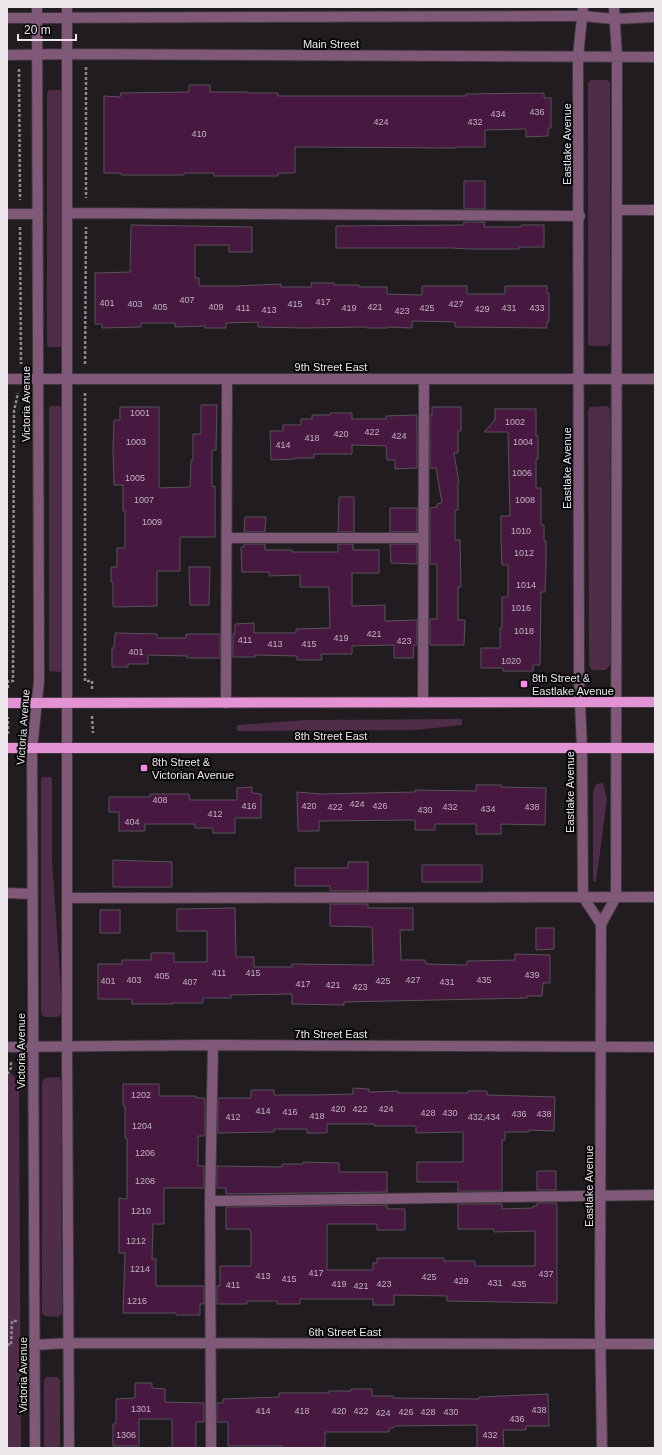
<svg xmlns="http://www.w3.org/2000/svg" width="662" height="1455" viewBox="0 0 662 1455" font-family="Arial,sans-serif">
<style>
.green{fill:#4f2c48}
.building{fill:#471940;stroke:#595358}
.lines{fill:none;stroke-linecap:round;stroke-linejoin:round}
.minor-casing{stroke:#3d383c;stroke-width:12}
.major-casing{stroke:#3d383c;stroke-width:12}
.path{stroke:#8d898c;stroke-width:2.5;stroke-dasharray:3 2;stroke-linecap:butt}
.minor{stroke:#805978;stroke-width:10}
.major{stroke:#e393d4;stroke-width:10}
.poi-dot{fill:#fa87e7;stroke:#090809;stroke-width:1.5}
.labels{text-anchor:middle;dominant-baseline:central;stroke-width:4;stroke-linejoin:round;paint-order:stroke}
.number-label{font-size:9px;fill:#c1b3bf}
.street-label{font-size:11px;fill:#eae6e9;stroke:#090809}
.poi-label{font-size:11px;fill:#eae6e9;stroke:#090809;text-anchor:start}
</style>
<rect width="100%" height="100%" fill="#211c20"/>
<!-- green -->
<path class="green" d="M591 80H607L610 82V342L608 346H591L588 345V83Z
M49 90H60L61 92 62 344 60 347H49L47 345V93Z
M51 406H60L61 408V670L60 672 50 671 49 670V408Z
M608 406 610 410V665L606 670H592L589 666 588 411 590 407Z
M462 719V725L415 730 237 731V725L306 720Z
M42 777H51L52 779V860L60 975 62 1013 58 1017H44L42 1015 41 1010V780Z
M603 783 607 799 596 882 593 881V792L596 784Z
M7 1069 19 1082 21 1448H7Z
M59 1077 61 1080 62 1313 59 1317 45 1316 42 1314V1082L45 1078Z
M46 1377H57L60 1380V1448H44V1380Z"/>
<!-- building -->
<path class="building" d="M189 85H210V92H247V93H278V96H466V94L544 93V98H551V128H548V136L526 137V129L485 130V147H456V148L295 147V173H278V176H214V173H184V175H121V173H104V96L120 97 121 93 189 92Z
M464 181H485V209H464Z
M464 222H485L484 227H521V225H544V247H519V249H470L451 248H336V226L464 225Z
M131 225 252 227V252H229V245H195V278H199V286H235L281 284V287H312L311 283H334V285H359V287H387V294L422 295V286H467V294H505V286H547V293H549V322H547V328L455 327V322L412 321V328L388 327V328H367V327L303 328 258 327V322L226 323V328H205V326L175 327V323H141V327L102 328V324H95V273L130 272Z
M201 405H217L216 450H212V487L215 486V537H180V571H157V606L114 607 113 606V582H111V567H117V548H125V511H123V485H114L113 450 114 420H120V407H159V488L190 487 191 460H193V434H201Z
M432 407H461V431H458V453H454L459 483H458V510L455 511V540H460L461 587H458V620H465L464 645H430V619H437V564H430V508L437 507V504L442 503 436 468H430V415H432Z
M495 409H536V436H538V459H536V488H541V525H544V541H546V565L545 592H541L540 665H533V671H503V668H481V648H500V628H502V597H508V565H502L501 540V516H510L508 432H484L495 420Z
M330 413H352V419H386V416L417 415V468L395 469V460H387L386 446 352 445V454H314V458H295V459L271 460 270 431H283V425H301V419H312V415H330Z
M339 497H354V532H338Z
M390 508H417V532H390Z
M245 517H266L265 532H244Z
M244 544H265V550H292V552H338V544H353V550H379V573H352V606L385 605V621L417 620V645H414L413 658H394V645L352 646V654H321L322 660H297V656L255 655V657H233V634H235V624L254 623V633H296V629L330 628 329 587H300V575L269 576V572H242L241 547H244Z
M390 544H417V564L391 563Z
M189 567H210L209 605H190Z
M115 633 157 634V638H186V634H220V658H187V656L148 655V664H128V667H112V648H114Z
M476 785H501V787L546 788 545 825 501 824V834H476V824H435V830H415V820L319 821V831H298L297 792 321 794 415 792V790L476 791Z
M252 787V793L261 794V818H235V833H213V828H195V824H145V831H119V812H109V797H150V794H189L190 800H237V788Z
M113 860 172 862V887H113Z
M348 862H368V891H330V886H295V868H348Z
M422 865H482V882H422Z
M330 904H368V908H413V930H400L401 960H425L426 964 467 965V961L515 960V954L550 955V983H543L542 996H527V998L344 1002V1005L292 1004V994L231 995V998H203V1003H173V1004H132V999H98V964H122V960H151V953H174V962H207V931H177V909L235 908 236 957H254V967H292V964L373 965 372 927 330 926Z
M100 910H120V933H100Z
M536 928H554V949L536 950Z
M123 1084H159V1096H196V1098H205V1136H198V1166H204V1188H164V1224H153L152 1259H156V1286H204V1304H200V1315H176V1313H123L125 1253H119V1198L127 1199V1138H125V1106H123Z
M353 1088 369 1089V1092L398 1091V1093H468V1091H487V1095L555 1097 554 1131 529 1130V1132H505V1140H502V1191H458V1182H417V1162H463V1132L416 1133V1126H374V1124H327V1133H307V1129H274V1132L218 1133V1098H251V1090H274V1095H314L353 1094Z
M303 1162 339 1163V1172H387V1192L226 1194V1188H217V1166L282 1167V1164H303Z
M537 1171H556V1190H537Z
M537 1203H556L557 1206V1303L447 1301V1296L394 1295V1305H373V1299H300V1304H277V1301H247V1304H217V1286H220V1266H251V1232H250V1229H226V1207L387 1205V1209H405V1230H377V1224H327V1270H373V1263H377V1258H444V1261H475V1266H535V1231L494 1232V1229H458V1204H502V1209L533 1208V1206H537Z
M135 1383H152V1388L165 1389V1402L204 1403V1422H196V1448H172V1419H139V1446H113V1424H116V1399L135 1398Z
M351 1389H372V1396H393V1398L479 1399V1397L548 1394 549 1426H526V1430H503L504 1448H477V1425L394 1426V1428H389V1432H325V1447L298 1448H282V1446H228V1422H217V1403H223V1399L279 1397V1393H329V1391H351Z"/>
<g class="lines">
<defs>
<path id="minor" d="M67 7V1047L69 1448
M583 7 578 57 579 680 582 748 583 897 601 924
M7 18 560 16H583L614 19 655 17
M7 55 67 54 655 57
M617 210H655
M67 213 580 216
M7 214H38
M7 379H655
M227 538H423
M423 702 424 379
M226 703 227 379
M7 893 32 894
M67 898 655 897
M7 1047 213 1045 655 1047
M210 1201 655 1195
M34 1345 69 1343 655 1344
M35 1448 32 749 39 681 37 7
M211 1448 210 1201 213 1045
M602 1448 600 1320 601 924 616 897 617 57 614 7"/>
<path id="major" d="M7 703 655 702
M7 748H655"/>
</defs>
<!-- minor casing -->
<use href="#minor" class="minor-casing"/>
<!-- major casing -->
<use href="#major" class="major-casing"/>
<!-- path -->
<path class="path" d="M86 67V198
M19 69 20 200
M20 227 21 364
M85 364 86 227
M85 393V681H92V689
M8 688V681H13L14 411 18 393
M92 716 93 733
M8 734V717
M7 1074 11 1068V1062
M7 1344 11 1345 12 1321H19"/>
<!-- minor -->
<use href="#minor" class="minor"/>
<!-- major -->
<use href="#major" class="major"/>
</g>
<!-- markers -->
<g class="poi-dot">
<rect x="520" y="680" width="8" height="8" rx="2"/>
<rect x="140" y="764" width="8" height="8" rx="2"/>
</g>
<g class="labels">
<!-- number labels -->
<g class="number-label">
<text x="537" y="112">436</text>
<text x="498" y="114">434</text>
<text x="381" y="122">424</text>
<text x="475" y="122">432</text>
<text x="199" y="134">410</text>
<text x="187" y="300">407</text>
<text x="323" y="302">417</text>
<text x="107" y="303">401</text>
<text x="135" y="304">403</text>
<text x="295" y="304">415</text>
<text x="456" y="304">427</text>
<text x="160" y="307">405</text>
<text x="216" y="307">409</text>
<text x="375" y="307">421</text>
<text x="243" y="308">411</text>
<text x="349" y="308">419</text>
<text x="427" y="308">425</text>
<text x="509" y="308">431</text>
<text x="537" y="308">433</text>
<text x="482" y="309">429</text>
<text x="269" y="310">413</text>
<text x="402" y="311">423</text>
<text x="140" y="413">1001</text>
<text x="515" y="422">1002</text>
<text x="372" y="432">422</text>
<text x="341" y="434">420</text>
<text x="399" y="436">424</text>
<text x="312" y="438">418</text>
<text x="136" y="442">1003</text>
<text x="523" y="442">1004</text>
<text x="283" y="445">414</text>
<text x="522" y="473">1006</text>
<text x="135" y="478">1005</text>
<text x="144" y="500">1007</text>
<text x="525" y="500">1008</text>
<text x="152" y="522">1009</text>
<text x="521" y="531">1010</text>
<text x="524" y="553">1012</text>
<text x="526" y="585">1014</text>
<text x="521" y="608">1016</text>
<text x="524" y="631">1018</text>
<text x="374" y="634">421</text>
<text x="341" y="638">419</text>
<text x="245" y="640">411</text>
<text x="404" y="641">423</text>
<text x="275" y="644">413</text>
<text x="309" y="644">415</text>
<text x="136" y="652">401</text>
<text x="511" y="661">1020</text>
<text x="160" y="800">408</text>
<text x="357" y="804">424</text>
<text x="249" y="806">416</text>
<text x="309" y="806">420</text>
<text x="380" y="806">426</text>
<text x="335" y="807">422</text>
<text x="450" y="807">432</text>
<text x="532" y="807">438</text>
<text x="488" y="809">434</text>
<text x="425" y="810">430</text>
<text x="215" y="814">412</text>
<text x="132" y="822">404</text>
<text x="219" y="973">411</text>
<text x="253" y="973">415</text>
<text x="532" y="975">439</text>
<text x="162" y="976">405</text>
<text x="134" y="980">403</text>
<text x="413" y="980">427</text>
<text x="484" y="980">435</text>
<text x="108" y="981">401</text>
<text x="383" y="981">425</text>
<text x="190" y="982">407</text>
<text x="447" y="982">431</text>
<text x="303" y="984">417</text>
<text x="333" y="985">421</text>
<text x="360" y="987">423</text>
<text x="141" y="1095">1202</text>
<text x="338" y="1109">420</text>
<text x="360" y="1109">422</text>
<text x="386" y="1109">424</text>
<text x="263" y="1111">414</text>
<text x="290" y="1112">416</text>
<text x="428" y="1113">428</text>
<text x="450" y="1113">430</text>
<text x="519" y="1114">436</text>
<text x="544" y="1114">438</text>
<text x="317" y="1116">418</text>
<text x="233" y="1117">412</text>
<text x="484" y="1117">432,434</text>
<text x="142" y="1126">1204</text>
<text x="145" y="1153">1206</text>
<text x="145" y="1181">1208</text>
<text x="141" y="1211">1210</text>
<text x="136" y="1241">1212</text>
<text x="140" y="1269">1214</text>
<text x="316" y="1273">417</text>
<text x="546" y="1274">437</text>
<text x="263" y="1276">413</text>
<text x="429" y="1277">425</text>
<text x="289" y="1279">415</text>
<text x="461" y="1281">429</text>
<text x="495" y="1283">431</text>
<text x="339" y="1284">419</text>
<text x="384" y="1284">423</text>
<text x="519" y="1284">435</text>
<text x="233" y="1285">411</text>
<text x="361" y="1286">421</text>
<text x="137" y="1301">1216</text>
<text x="141" y="1409">1301</text>
<text x="539" y="1410">438</text>
<text x="263" y="1411">414</text>
<text x="302" y="1411">418</text>
<text x="339" y="1411">420</text>
<text x="361" y="1411">422</text>
<text x="406" y="1412">426</text>
<text x="428" y="1412">428</text>
<text x="451" y="1412">430</text>
<text x="383" y="1413">424</text>
<text x="517" y="1419">436</text>
<text x="126" y="1435">1306</text>
<text x="490" y="1435">432</text>
</g>
<!-- street labels -->
<g class="street-label">
<text x="331" y="44">Main Street</text>
<text transform="translate(567 144) rotate(-90)">Eastlake Avenue</text>
<text x="331" y="367">9th Street East</text>
<text transform="translate(26 404) rotate(-90)">Victoria Avenue</text>
<text transform="translate(567 468) rotate(-90)">Eastlake Avenue</text>
<text transform="translate(23 727) rotate(-86)">Victoria Avenue</text>
<text x="331" y="736">8th Street East</text>
<text transform="translate(570 792) rotate(-90)">Eastlake Avenue</text>
<text x="331" y="1034">7th Street East</text>
<text transform="translate(21 1051) rotate(-90)">Victoria Avenue</text>
<text transform="translate(589 1186) rotate(-90)">Eastlake Avenue</text>
<text x="345" y="1332">6th Street East</text>
<text transform="translate(23 1375) rotate(-90)">Victoria Avenue</text>
</g>
<!-- poi labels -->
<g class="poi-label">
<text x="532" y="678">8th Street &amp;<tspan x="532" dy="13">Eastlake Avenue</tspan></text>
<text x="152" y="762">8th Street &amp;<tspan x="152" dy="13">Victorian Avenue</tspan></text>
</g>
</g>
<!-- border -->
<rect width="662" height="1455" fill="none" stroke="#eae6e9" stroke-width="16"/>
<!-- scale -->
<path d="M18 34v6h58v-6" fill="none" stroke="#eae6e9" stroke-width="2"/>
<text x="24" y="34" font-size="12" fill="#eae6e9" stroke="#090809" stroke-width="3" paint-order="stroke">20 m</text>
</svg>
